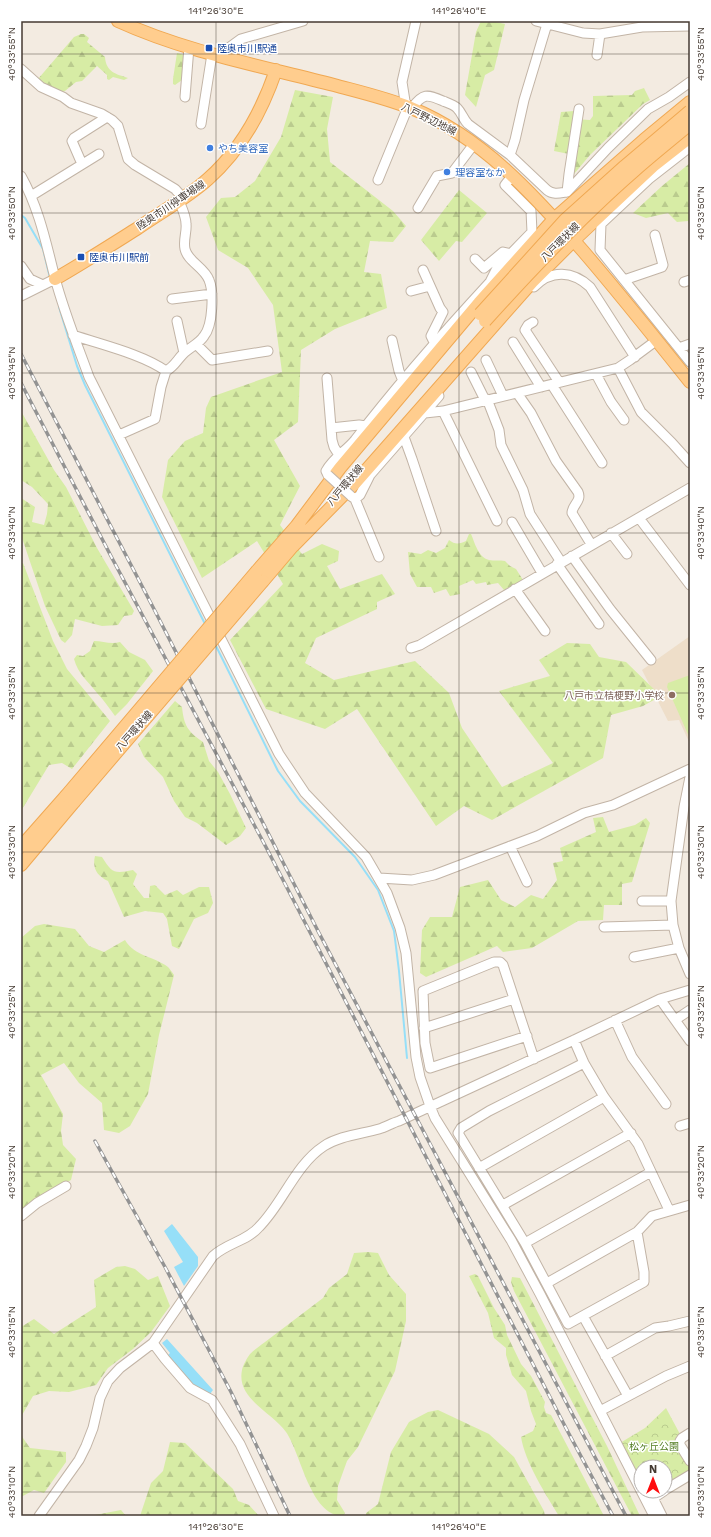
<svg xmlns="http://www.w3.org/2000/svg" width="711" height="1537" viewBox="0 0 711 1537" font-family="'Work Sans','Noto Sans JP',sans-serif">
<style>
.education{fill:#eedec9}
.forest{fill:url(#forest-firs)}
.park{fill:url(#park-crowns)}
.garden{fill:#d7eca5}
.water{fill:#96dff8}
.lines{fill:none;stroke-linecap:round;stroke-linejoin:round}
.stream{stroke:#96dff8;stroke-width:2}
.minor-casing{stroke:#c2b4a6;stroke-width:11}
.major-casing{stroke:#f0a852;stroke-width:14}
.minor{stroke:#fff;stroke-width:9}
.major{stroke:#ffcd8e;stroke-width:12}
.rail-casing{stroke:#939393;stroke-width:3.5}
.rail{stroke:#fff;stroke-width:2;stroke-dasharray:6;stroke-linecap:butt}
.minor-bridge-casing{stroke:#c2b4a6;stroke-width:11;stroke-linecap:butt}
.major-bridge-casing{stroke:#f0a852;stroke-width:14;stroke-linecap:butt}
.minor-bridge{stroke:#fff;stroke-width:9}
.major-bridge{stroke:#ffcd8e;stroke-width:12}
.ticks{fill:none;stroke:#453a32;stroke-width:1;stroke-opacity:0.45}
.transit-dot{fill:#1a4fb4;stroke:#fff;stroke-width:1.5}
.shop-dot{fill:#3f7fe0;stroke:#fff;stroke-width:1.5}
.education-dot{fill:#8d6e63;stroke:#fff;stroke-width:1.5}
.labels{text-anchor:middle;dominant-baseline:central;stroke-width:3;stroke-linejoin:round;paint-order:stroke}
.transit-label{font-size:10px;fill:#164399;stroke:#fff;text-anchor:start}
.street-label{font-size:10px;fill:#453a32;stroke:#fff}
.shop-label{font-size:10px;fill:#366cbe;stroke:#fff;text-anchor:start}
.education-label{font-size:10px;fill:#785e54;stroke:#fff;text-anchor:end}
.park-label{font-size:10px;fill:#517c20;stroke:#fff}
.neatline{fill:none;stroke:#453a32;stroke-width:1.5}
.ticks-label{font-size:10px;text-anchor:middle;fill:#453a32}
</style>
<defs>
<pattern id="forest-firs" width="22" height="20" patternUnits="userSpaceOnUse"><rect width="22" height="20" fill="#d7eca5"/><path d="M5 1l3.5 6h-7zM16 11l3.5 6h-7z" fill="#bacb8e"/></pattern>
<pattern id="park-crowns" width="20" height="18" patternUnits="userSpaceOnUse"><rect width="20" height="18" fill="#d7eca5"/><path d="M2 6a3 3 0 1 1 6 0M12 15a3 3 0 1 1 6 0" fill="none" stroke="#bacb8e"/></pattern>
</defs>
<rect width="100%" height="100%" fill="#f3ebe1"/>
<!-- education -->
<path class="education" d="M690 636V744L679 720 668 721 642 670Z"/>
<!-- forest -->
<path class="forest" d="M481 21H491L505 24 494 70 485 75 476 107 465 95 476 32Z
M81 34H84L89 38 87 42 105 57C106 72 116 74 128 78L124 80 113 77 109 80 107 79V75L97 66 82 81 76 82 65 91 61 92 43 84 38 79 74 37Z
M177 53 184 55 182 80 175 85 173 84V79Z
M644 88 650 100 643 104 590 155 574 174 571 173 574 155 554 151 561 112 574 111V119L590 120 593 116V96L632 95 635 91Z
M295 90 333 97 327 129 330 162 393 211 406 226 393 242 370 241 364 272 381 274 387 308 335 329 301 350 298 422 274 440 300 486 280 525 302 554 322 544 339 551 338 561 327 566 340 589 382 574 395 594 377 602V609L316 638 305 663 334 680 415 661 449 693 462 728 502 787 553 763 499 691 550 676 539 660 567 643 590 644 599 657 626 662 661 696 643 706 611 715 603 758 492 820 464 806 436 826 357 709 325 729 266 709 230 640 283 584 257 541 202 578 162 497 168 460 185 441 203 433 206 408 211 397 282 372 273 305 248 268 218 250 206 217 221 198 235 197 255 181 281 137Z
M690 163V227L688 221 677 222 668 213 646 218 633 213 662 186Z
M459 190 487 213 462 242 456 241 439 261 421 240Z
M21 411 54 470 66 487 97 548 134 611 132 615 124 616 118 625 102 626 75 619 72 635 65 643 61 640 45 606 21 535V498L35 507 32 522 44 525 47 514 48 504 32 487 21 480Z
M469 534H471C475 543 478 557 489 560 494 561 500 560 505 561L510 566 516 569 523 580 504 590 498 583 487 585 486 582 476 584 473 580 459 586 460 594 450 596 446 589 434 593 431 587H417L410 574 408 552 421 554 428 550 436 553 445 548 449 540C455 545 460 544 466 541Z
M23 563 53 641 67 669 110 721 72 769 62 763 49 765 21 811V564Z
M94 641C103 641 111 645 120 642L129 652 145 660 153 671 127 704 115 716C109 708 104 700 97 693 88 681 78 674 74 659L77 655 83 656 90 651Z
M175 701 182 707C184 725 187 731 203 742L209 761 218 772 230 794 246 828 240 836 226 845 197 823 185 817 174 801 163 777 144 757 138 744Z
M603 817 609 832 635 825 646 818 650 823 632 882 622 884V905H604L603 920 578 921 532 948 503 952 497 946 426 977 420 973 422 930 430 917H452L460 887 488 880 501 900 515 907 531 895 543 899 557 880 553 863 563 861 560 848 596 832 593 818Z
M95 856 102 857C112 873 114 874 133 870L137 874 133 884 144 898H149L150 886 155 885 165 895 177 890 183 895 199 887H209L213 903 208 913 194 919 179 949 172 946 167 919 163 913 145 911 124 917 108 881C97 876 92 868 95 856Z
M44 924 75 929 89 946 104 952 125 940C135 957 154 956 168 967 170 969 172 972 174 975L159 1035 148 1094 130 1126 119 1133 104 1130 102 1103 79 1083 64 1063 41 1075 63 1114 61 1131 63 1145 76 1159 71 1180 33 1201 21 1210V938L35 926Z
M368 1252 378 1253 389 1275 406 1294V1321L395 1371 358 1447 347 1461 338 1486 337 1500 345 1513 343 1516C310 1516 301 1453 286 1432 272 1412 236 1399 242 1370 243 1365 247 1358 250 1354 256 1348 263 1344 269 1339 287 1325 305 1312 323 1298L329 1288 347 1274 354 1253Z
M125 1266 135 1269 148 1280 158 1276 170 1306 151 1332 133 1349 108 1368 96 1385 69 1392 49 1391 33 1396 21 1417V1327L34 1319 54 1334 96 1307 94 1280 116 1267Z
M475 1274 478 1276 494 1308 505 1325 507 1335 521 1364 531 1376 545 1402 544 1407 546 1413 551 1415 604 1516H559C546 1495 525 1462 521 1437L533 1431 536 1424 531 1411 526 1391 512 1375 506 1355V1348L494 1338 488 1313 469 1276Z
M512 1277 520 1278 607 1446 640 1516H632L514 1291 511 1282Z
M438 1410 489 1434 514 1457 544 1511 545 1516H366V1513L378 1504 391 1452 409 1422 428 1412Z
M21 1433 23 1438 30 1448 66 1452V1462L44 1493 34 1490 21 1497Z
M170 1442 185 1443 233 1489 238 1501 249 1505 259 1516H140L151 1483 163 1471Z
M121 1510 126 1516H94L95 1515Z"/>
<!-- park -->
<path class="park" d="M666 1408 681 1436 676 1440 675 1442 690 1466V1471L665 1487V1467H641V1481L620 1443 645 1428Z"/>
<!-- garden -->
<path class="garden" d="M690 675V739L667 687 668 683Z"/>
<!-- water -->
<path class="water" d="M172 1224 198 1257V1266L184 1286 174 1267 183 1262 164 1231Z
M167 1339 213 1390 210 1394 193 1385 167 1356 170 1353 162 1343Z"/>
<g class="lines">
<!-- stream -->
<path class="stream" d="M21 215 25 218 43 249 50 278
M59 307 77 366 85 385 205 624
M215 644 278 771 300 801 355 857 378 890 394 931 399 971 407 1058"/>
<defs>
<path id="minor" d="M536 21 583 33 600 34 642 27 690 26
M597 55 600 34
M224 57 230 47 241 39 303 21
M21 69 41 87 63 97 71 103 102 114 112 120 118 126 128 159 135 165 175 189 183 198
M185 97 189 47
M412 108C423 93 427 94 443 101 448 103 454 105 457 108 462 113 463 119 468 124L510 155 547 190C553 195 560 193 567 192L608 148 648 109 669 97 690 82
M201 124 212 54
M690 147 649 179 601 224 600 250 690 362
M510 155 515 140 524 100 547 24
M82 164 72 141 74 138 107 117
M21 176C39 208 46 243 55 278 64 312 77 344 89 377L279 754 305 793 366 857 387 893 400 928 406 953 416 1057 420 1077 430 1106 435 1118 511 1240 540 1294 654 1516
M378 180 408 107 405 101 402 82 416 21
M567 192 569 174 579 109
M31 196 99 154
M418 208 437 176 452 173 474 144
M475 259 484 268 503 252 511 254
M21 266 30 279 43 285
M423 270 440 308 443 312 431 336 435 344
M624 280 662 267 663 265 655 235
M684 282 690 280
M534 287C551 269 573 271 590 287L635 357
M411 291 430 286
M21 296 55 279
M172 299 212 294
M177 321 184 353
M533 322 528 325 525 330 559 382
M73 335C102 345 142 354 166 371
M392 340 399 371 403 381
M513 342 541 387
M196 344 212 360 268 351
M679 348 690 344
M486 360 503 396
M618 368 641 412 672 443 690 463
M471 372 485 400
M596 374 611 402 624 420
M327 378 332 440 334 447 339 455
M552 385 602 463
M517 393 531 413 556 461 578 492C582 501 572 505 572 513L591 544
M487 399 499 430 501 445 523 490 530 514 561 562
M443 411 618 368 630 360 657 340
M425 413 443 411 497 521
M331 428 359 425 366 426
M119 435 155 419 161 387 166 371C174 367 177 360 183 354 190 347 199 344 204 336 213 325 214 292 209 280 204 267 188 262 185 249 183 240 187 232 186 224 186 216 182 208 179 201
M404 437 412 459 436 531
M328 475 326 471C333 458 346 451 355 440 397 385 443 333 490 282L497 268 532 232 531 211 505 185 512 176
M351 496 355 499 360 495 370 475 439 396
M355 499 379 557
M639 518 690 585
M512 522 542 573
M611 533 627 554
M572 556 610 609 651 660
M557 564 599 624
M515 589 545 631
M411 648 420 645 690 488
M690 777 684 807 671 901 673 925 679 948 690 974
M510 846 527 882
M379 878 412 880 434 875 537 836 584 813 613 805 690 769
M642 901H671
M604 927 673 925
M634 957 679 948
M660 999 690 1041
M615 1020 632 1057 666 1104
M675 1020 690 1010
M424 1028 514 999
M527 1036 430 1068 425 1043 423 991 494 962H500L503 965 534 1059
M574 1040 584 1063 604 1097 638 1144 669 1210
M584 1063 489 1111 461 1128 458 1133 525 1243 568 1324 644 1282V1272L637 1232
M680 1126 690 1123
M479 1168 604 1097
M503 1205 631 1133
M21 1216 37 1203 66 1186
M525 1243 651 1172
M547 1283 637 1232 652 1216 690 1205
M583 1316 628 1396
M153 1343 165 1359 190 1388 212 1400 240 1444 274 1516
M605 1356 655 1328 669 1326 690 1321
M600 1411 666 1376 690 1366
M690 1433 682 1438 680 1441V1445L690 1461
M665 1490 690 1475
M39 1516 79 1460 86 1446 93 1428 100 1398 108 1381 120 1368 153 1343 213 1256C227 1243 247 1241 259 1227 283 1203 295 1165 324 1146 339 1136 361 1134 379 1129 386 1127 392 1123 399 1121L574 1040 660 999 690 990
M662 1516 654 1500 655 1497 664 1491"/>
<path id="major" d="M118 21C186 52 261 66 334 85 360 92 386 98 411 108 481 136 535 196 583 251 620 294 655 338 690 382
M55 279C83 263 111 245 138 228 161 212 187 198 208 179 241 150 262 111 276 70
M295 528 340 468 479 303 555 218 644 140 690 102
M293 546 355 483 532 282 574 240 653 166 690 137
M257 571 300 522
M263 581 297 541
M21 847 66 796
M21 865 74 802"/>
</defs>
<!-- minor casing -->
<use href="#minor" class="minor-casing"/>
<!-- major casing -->
<use href="#major" class="major-casing"/>
<!-- minor -->
<use href="#minor" class="minor"/>
<!-- major -->
<use href="#major" class="major"/>
<defs>
<path id="rail" d="M21 354 155 611 319 933 626 1516
M21 383 113 560 267 849 568 1432 613 1516
M95 1141 165 1267 231 1392 290 1516"/>
</defs>
<!-- rail casing -->
<use href="#rail" class="rail-casing"/>
<!-- rail -->
<use href="#rail" class="rail"/>
<defs>
<path id="minor-bridge" d="M328 475 351 496"/>
<path id="major-bridge" d="M480 314 565 220 625 166 690 111
M485 321C532 269 581 217 634 171 652 155 671 140 690 124
M66 796 257 571
M74 802 263 581"/>
</defs>
<!-- minor-bridge casing -->
<use href="#minor-bridge" class="minor-bridge-casing"/>
<!-- major-bridge casing -->
<use href="#major-bridge" class="major-bridge-casing"/>
<!-- minor-bridge -->
<use href="#minor-bridge" class="minor-bridge"/>
<!-- major-bridge -->
<use href="#major-bridge" class="major-bridge"/>
</g>
<!-- ticks -->
<path class="ticks" d="M216 21V1516M459 21V1516M21 54H690M21 213H690M21 373H690M21 533H690M21 693H690M21 852H690M21 1012H690M21 1172H690M21 1332H690M21 1492H690"/>
<!-- markers -->
<g class="transit-dot">
<rect x="205" y="44" width="8" height="8" rx="2"/>
<rect x="77" y="253" width="8" height="8" rx="2"/>
</g>
<g class="shop-dot">
<circle cx="210" cy="148" r="4"/>
<circle cx="447" cy="172" r="4"/>
</g>
<circle class="education-dot" cx="672" cy="695" r="4"/>
<g class="labels">
<!-- transit labels -->
<g class="transit-label">
<text x="217" y="48">陸奥市川駅通</text>
<text x="89" y="257">陸奥市川駅前</text>
</g>
<!-- street labels -->
<g class="street-label">
<text transform="translate(429 119) rotate(26)">八戸野辺地線</text>
<text transform="translate(171 205) rotate(-34)">陸奥市川停車場線</text>
<text transform="translate(560 242) rotate(-45)">八戸環状線</text>
<text transform="translate(345 485) rotate(-50)">八戸環状線</text>
<text transform="translate(134 731) rotate(-49)">八戸環状線</text>
</g>
<!-- shop labels -->
<g class="shop-label">
<text x="218" y="148">やち美容室</text>
<text x="455" y="172">理容室なか</text>
</g>
<!-- education labels -->
<g class="education-label">
<text x="664" y="695">八戸市立桔梗野小学校</text>
</g>
<!-- park labels -->
<g class="park-label">
<text x="654" y="1446">松ヶ丘公園</text>
</g>
</g>
<!-- border -->
<rect width="711" height="1537" fill="none" stroke="#ffffff" stroke-width="44"/>
<!-- north arrow -->
<g transform="translate(653 1479)"><circle r="19" fill="#ffffff" stroke="#b5b0ad"/>
<path d="M0-3L7 15L0 10L-7 15Z" fill="#ff0c0e"/>
<text y="-6" font-size="11" font-weight="bold" text-anchor="middle" fill="#453a32">N</text>
</g>
<rect x="22" y="22" width="667" height="1493" class="neatline"/>
<g class="ticks-label">
<text x="216" y="14">141°26'30"E</text>
<text x="459" y="14">141°26'40"E</text>
<text transform="translate(11 54) rotate(-90)" y="4">40°33'55"N</text>
<text transform="translate(700 54) rotate(-90)" y="4">40°33'55"N</text>
<text transform="translate(11 213) rotate(-90)" y="4">40°33'50"N</text>
<text transform="translate(700 213) rotate(-90)" y="4">40°33'50"N</text>
<text transform="translate(11 373) rotate(-90)" y="4">40°33'45"N</text>
<text transform="translate(700 373) rotate(-90)" y="4">40°33'45"N</text>
<text transform="translate(11 533) rotate(-90)" y="4">40°33'40"N</text>
<text transform="translate(700 533) rotate(-90)" y="4">40°33'40"N</text>
<text transform="translate(11 693) rotate(-90)" y="4">40°33'35"N</text>
<text transform="translate(700 693) rotate(-90)" y="4">40°33'35"N</text>
<text transform="translate(11 852) rotate(-90)" y="4">40°33'30"N</text>
<text transform="translate(700 852) rotate(-90)" y="4">40°33'30"N</text>
<text transform="translate(11 1012) rotate(-90)" y="4">40°33'25"N</text>
<text transform="translate(700 1012) rotate(-90)" y="4">40°33'25"N</text>
<text transform="translate(11 1172) rotate(-90)" y="4">40°33'20"N</text>
<text transform="translate(700 1172) rotate(-90)" y="4">40°33'20"N</text>
<text transform="translate(11 1332) rotate(-90)" y="4">40°33'15"N</text>
<text transform="translate(700 1332) rotate(-90)" y="4">40°33'15"N</text>
<text transform="translate(11 1492) rotate(-90)" y="4">40°33'10"N</text>
<text transform="translate(700 1492) rotate(-90)" y="4">40°33'10"N</text>
<text x="216" y="1530">141°26'30"E</text>
<text x="459" y="1530">141°26'40"E</text>
</g>
</svg>
